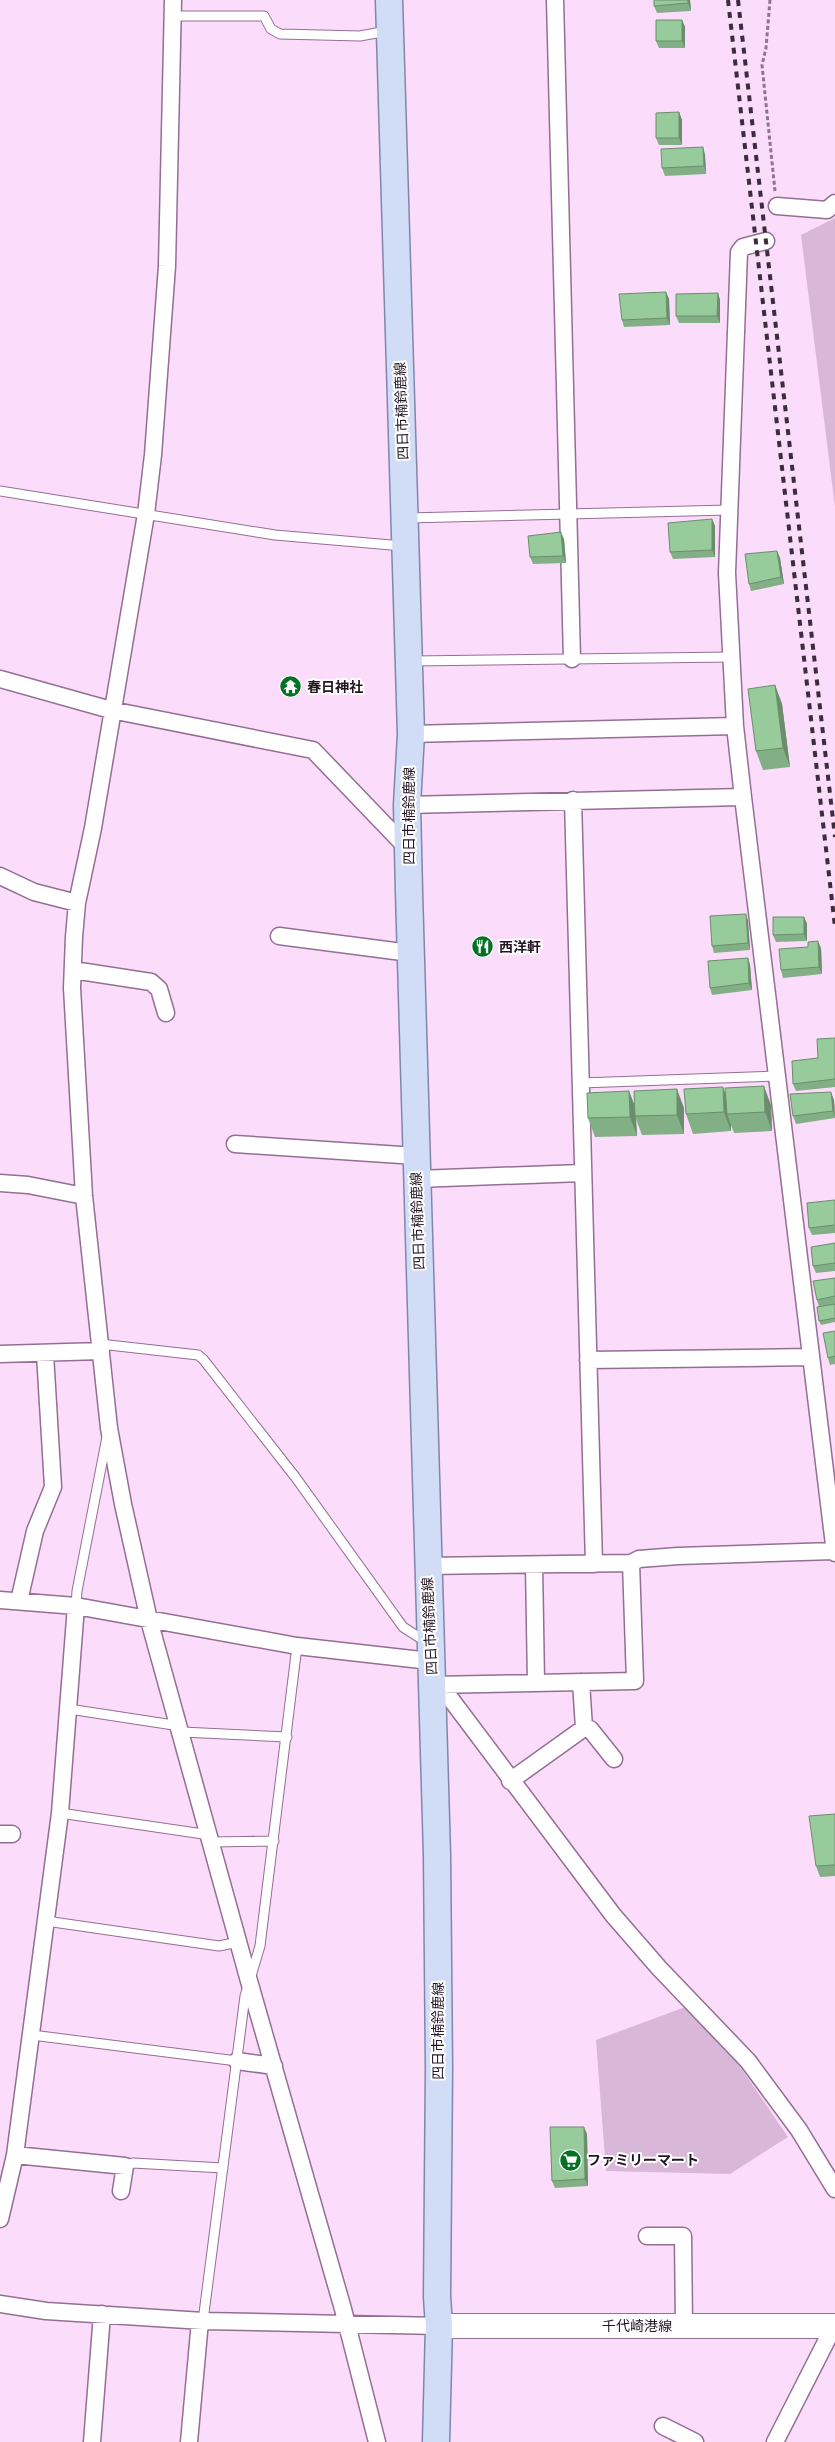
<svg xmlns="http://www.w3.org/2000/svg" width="835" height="2442" viewBox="0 0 835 2442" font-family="Rubik,'Noto Sans JP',sans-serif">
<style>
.green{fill:#d9b7d8}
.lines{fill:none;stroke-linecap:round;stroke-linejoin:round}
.lane-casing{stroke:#936f93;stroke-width:11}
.street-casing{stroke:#936f93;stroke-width:19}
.secondary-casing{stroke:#936f93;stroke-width:26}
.primary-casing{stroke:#8087aa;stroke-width:29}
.path{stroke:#8d768d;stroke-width:3;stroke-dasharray:4 2.5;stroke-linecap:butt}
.lane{stroke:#fff;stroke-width:9}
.street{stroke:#fff;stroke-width:16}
.secondary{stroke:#fff;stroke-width:24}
.primary{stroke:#d1dcf7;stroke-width:26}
.rail{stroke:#3c2c3c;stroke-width:4;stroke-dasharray:6 6;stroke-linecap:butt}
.wall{fill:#82af85}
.shaded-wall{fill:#6a8e6c}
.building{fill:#97cb9b;stroke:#6a8e6c}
.labels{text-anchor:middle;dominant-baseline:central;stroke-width:4;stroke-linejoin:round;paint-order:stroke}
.street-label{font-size:14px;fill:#231523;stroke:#fff}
.poi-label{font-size:14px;font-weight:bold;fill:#231523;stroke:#fff;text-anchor:start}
</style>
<rect width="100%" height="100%" fill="#fcdcfb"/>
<!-- green -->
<path class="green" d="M835 218V507L801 235Z
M688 2006 728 2049 788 2137 730 2174 606 2171 596 2040Z"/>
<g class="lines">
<defs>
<path id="lane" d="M173 16H264L271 29 280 34 360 36 387 31
M0 491 275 535 403 546
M407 518 729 510
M412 661 732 657
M581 1083 776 1076
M100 1344 198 1355 203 1359 296 1478 403 1627 428 1643
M76 1606 77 1591 107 1437
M69 1709 180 1726
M182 1732 287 1737
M60 1813 210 1835
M212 1842 274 1841
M46 1921 219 1946 238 1942
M32 2035 237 2061
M125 2166 133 2163 223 2168
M203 2321 245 1996 260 1946 297 1646"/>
<path id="street" d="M173 0 167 266 153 455 146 514 93 828 77 903 74 937 72 988 84 1196 109 1428 123 1504 149 1620 249 1981 343 2309 377 2442
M555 0 572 659
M777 206 827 210 835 203
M766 241 743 247 739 252 727 573 735 726 743 797 835 1553
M0 679 111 710 313 750 408 849
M411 734 735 726
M573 800 594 1564
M407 805 743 797
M0 876 34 892 77 903
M279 936 410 953
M73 970 151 982 159 989 166 1013
M235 1144 416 1156
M417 1179 582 1173
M0 1183 28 1185 84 1196
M0 1354 101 1351
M588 1360 811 1357
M534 1565 536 1683
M427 1566 631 1563 639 1559 678 1556 834 1551
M0 1600 76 1606 297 1646 430 1661
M19 1601 35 1531 53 1487 45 1354
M433 1685 635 1681 631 1563
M441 1686 613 1915 659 1968 748 2061 799 2130 835 2189
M584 1728 590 1729 614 1759
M510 1781 584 1728 581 1682
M0 1834H12
M237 2061 274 2066
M15 2155 125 2166 121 2191
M0 2219 15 2155 60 1813 76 1606
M647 2236H683L684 2326
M0 2304 46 2311 203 2321 439 2326
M663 2426 695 2442
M92 2442 102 2314
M189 2442 200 2321
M775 2442 834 2326"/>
<path id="secondary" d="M439 2326H835"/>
<path id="primary" d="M389 0 411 734 407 805 409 892 437 1855 439 2068 437 2297 439 2326 436 2442"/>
</defs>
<!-- lane casing -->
<use href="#lane" class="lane-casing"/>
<!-- street casing -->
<use href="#street" class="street-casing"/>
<!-- secondary casing -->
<use href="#secondary" class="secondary-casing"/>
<!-- primary casing -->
<use href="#primary" class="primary-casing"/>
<!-- path -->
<path class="path" d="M770 0 766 48 762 65 775 191"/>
<!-- lane -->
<use href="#lane" class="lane"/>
<!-- street -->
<use href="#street" class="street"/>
<!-- secondary -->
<use href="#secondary" class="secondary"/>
<!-- primary -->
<use href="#primary" class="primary"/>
<!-- rail -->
<path class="rail" d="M728 0 835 927
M738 0 835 837"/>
</g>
<!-- wall -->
<path class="wall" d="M654 0H690L691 11 657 13 654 6Z
M682 20 685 27V48H659L656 41Z
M679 112 682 120V145H659L656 138Z
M703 147 705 155 706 174 665 176 662 168Z
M666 292 669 299 670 325 624 327 622 320Z
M718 293 720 300V323H679L676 316Z
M712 519 715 526V557L673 559 670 552Z
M564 539 566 563 533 564 530 557Z
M777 551 780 558 784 584 751 591 749 584Z
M775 685 782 704 790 767 763 770 756 751Z
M746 914 748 921 750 950 714 953 712 946Z
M804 917 807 924V941L776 942 773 935Z
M821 948 822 974 783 978 781 970Z
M748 958 750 965 752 990 712 995 710 988Z
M835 1038V1087L796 1091 793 1084Z
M629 1091 635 1106 684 1108V1134L642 1135 636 1119 637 1136 595 1137 588 1118Z
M726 1094 771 1105 772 1131 734 1133 731 1125V1131L693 1134 686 1114Z
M834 1100 835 1118 796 1124 793 1116Z
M835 1200V1233L812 1235 809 1228Z
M835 1243V1271L816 1273 813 1266Z
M835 1278V1322L821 1325 819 1321V1307L817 1300Z
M835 1331V1364L830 1365 828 1358Z
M835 1814V1876L820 1877 816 1866Z
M587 2134 588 2186 555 2188 552 2181Z"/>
<!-- shaded-wall -->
<path class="shaded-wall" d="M688 0H690L691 11 688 3Z
M682 20 685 27V48L682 41Z
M679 112 682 120V145L679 138Z
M703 147 705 155 706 174 704 166Z
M666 292 669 299 670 325 667 318Z
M718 293 720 300V323L717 316Z
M712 519 715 526V557L712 550Z
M561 532 564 539 566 563 563 556Z
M777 551 780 558 784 584 781 577Z
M775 685 782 704 790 767 783 748Z
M746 914 748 921 750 950 748 943Z
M804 917 807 924V941L804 934Z
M818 941 821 948 822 974 819 967Z
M748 958 750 965 752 990 749 983Z
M764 1086 771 1105 772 1131 765 1112Z
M723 1087 730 1106 727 1114 731 1125V1131L724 1112Z
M677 1089 684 1108V1134L677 1115Z
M629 1091 636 1110 635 1116 636 1119 637 1136 630 1117Z
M831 1092 834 1100 835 1117 833 1111Z
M584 2127 587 2134 588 2186 585 2179Z"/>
<!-- building -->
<path class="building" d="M654 0H688V3L654 6Z
M656 20H682V41H656Z
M679 112V138H656V113Z
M703 147 704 166 662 168 661 149Z
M666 292 667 318 622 320 619 294Z
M718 293 717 316H676V294Z
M712 519V550L670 552 668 523Z
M561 532 563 556 530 557 528 536Z
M777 551 781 577 749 584 745 554Z
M775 685 783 748 756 751 748 689Z
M746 914 748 943 712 946 710 916Z
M773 917H804V934L773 935Z
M818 941 819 967 781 970 779 949 808 947V942Z
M748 958 749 983 710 988 708 961Z
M835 1038V1079L793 1084 792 1061 818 1058 817 1039Z
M764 1086 765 1112 727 1114 725 1088Z
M723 1087 724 1112 686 1114 684 1089Z
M677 1089V1115L635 1116 634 1091Z
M629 1091 630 1117 588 1118 587 1093Z
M831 1092 833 1111 793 1116 790 1094Z
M835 1200V1225L809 1228 807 1203Z
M835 1243V1263L813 1266 811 1247Z
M835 1278V1296L817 1300 813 1281Z
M835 1304V1318L819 1321 817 1307Z
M835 1331V1356L828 1358 823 1333Z
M835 1814V1865L816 1866 809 1816Z
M550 2127H584L585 2179 552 2181Z"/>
<!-- icons -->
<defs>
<symbol id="temple-disc" viewBox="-11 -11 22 22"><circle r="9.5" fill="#027224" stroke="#fff"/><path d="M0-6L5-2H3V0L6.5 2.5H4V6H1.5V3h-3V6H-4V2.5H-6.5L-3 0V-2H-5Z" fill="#fff"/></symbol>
<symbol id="restaurant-disc" viewBox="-11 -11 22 22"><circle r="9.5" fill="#027224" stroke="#fff"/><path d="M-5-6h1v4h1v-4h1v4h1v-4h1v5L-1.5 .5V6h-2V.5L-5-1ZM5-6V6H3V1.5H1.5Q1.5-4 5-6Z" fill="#fff"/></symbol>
<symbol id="supermarket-disc" viewBox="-11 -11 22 22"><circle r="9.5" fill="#027224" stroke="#fff"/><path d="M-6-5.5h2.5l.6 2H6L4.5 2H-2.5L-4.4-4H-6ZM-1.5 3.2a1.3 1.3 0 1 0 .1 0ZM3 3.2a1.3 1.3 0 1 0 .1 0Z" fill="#fff"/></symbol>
</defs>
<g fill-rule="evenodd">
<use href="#temple-disc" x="278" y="674" width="25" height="25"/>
<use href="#restaurant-disc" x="470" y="934" width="25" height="25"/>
<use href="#supermarket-disc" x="558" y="2148" width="25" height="25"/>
</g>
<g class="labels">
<!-- street labels -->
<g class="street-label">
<text transform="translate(402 411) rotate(-92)">四日市楠鈴鹿線</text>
<text transform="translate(409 816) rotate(-90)">四日市楠鈴鹿線</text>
<text transform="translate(418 1221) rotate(-92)">四日市楠鈴鹿線</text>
<text transform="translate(430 1626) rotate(-93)">四日市楠鈴鹿線</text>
<text transform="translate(438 2031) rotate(-90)">四日市楠鈴鹿線</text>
<text x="637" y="2326">千代崎港線</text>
</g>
<!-- poi labels -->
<g class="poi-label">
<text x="307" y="687">春日神社</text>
<text x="499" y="947">西洋軒</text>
<text x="587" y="2160">ファミリーマート</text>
</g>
</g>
</svg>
